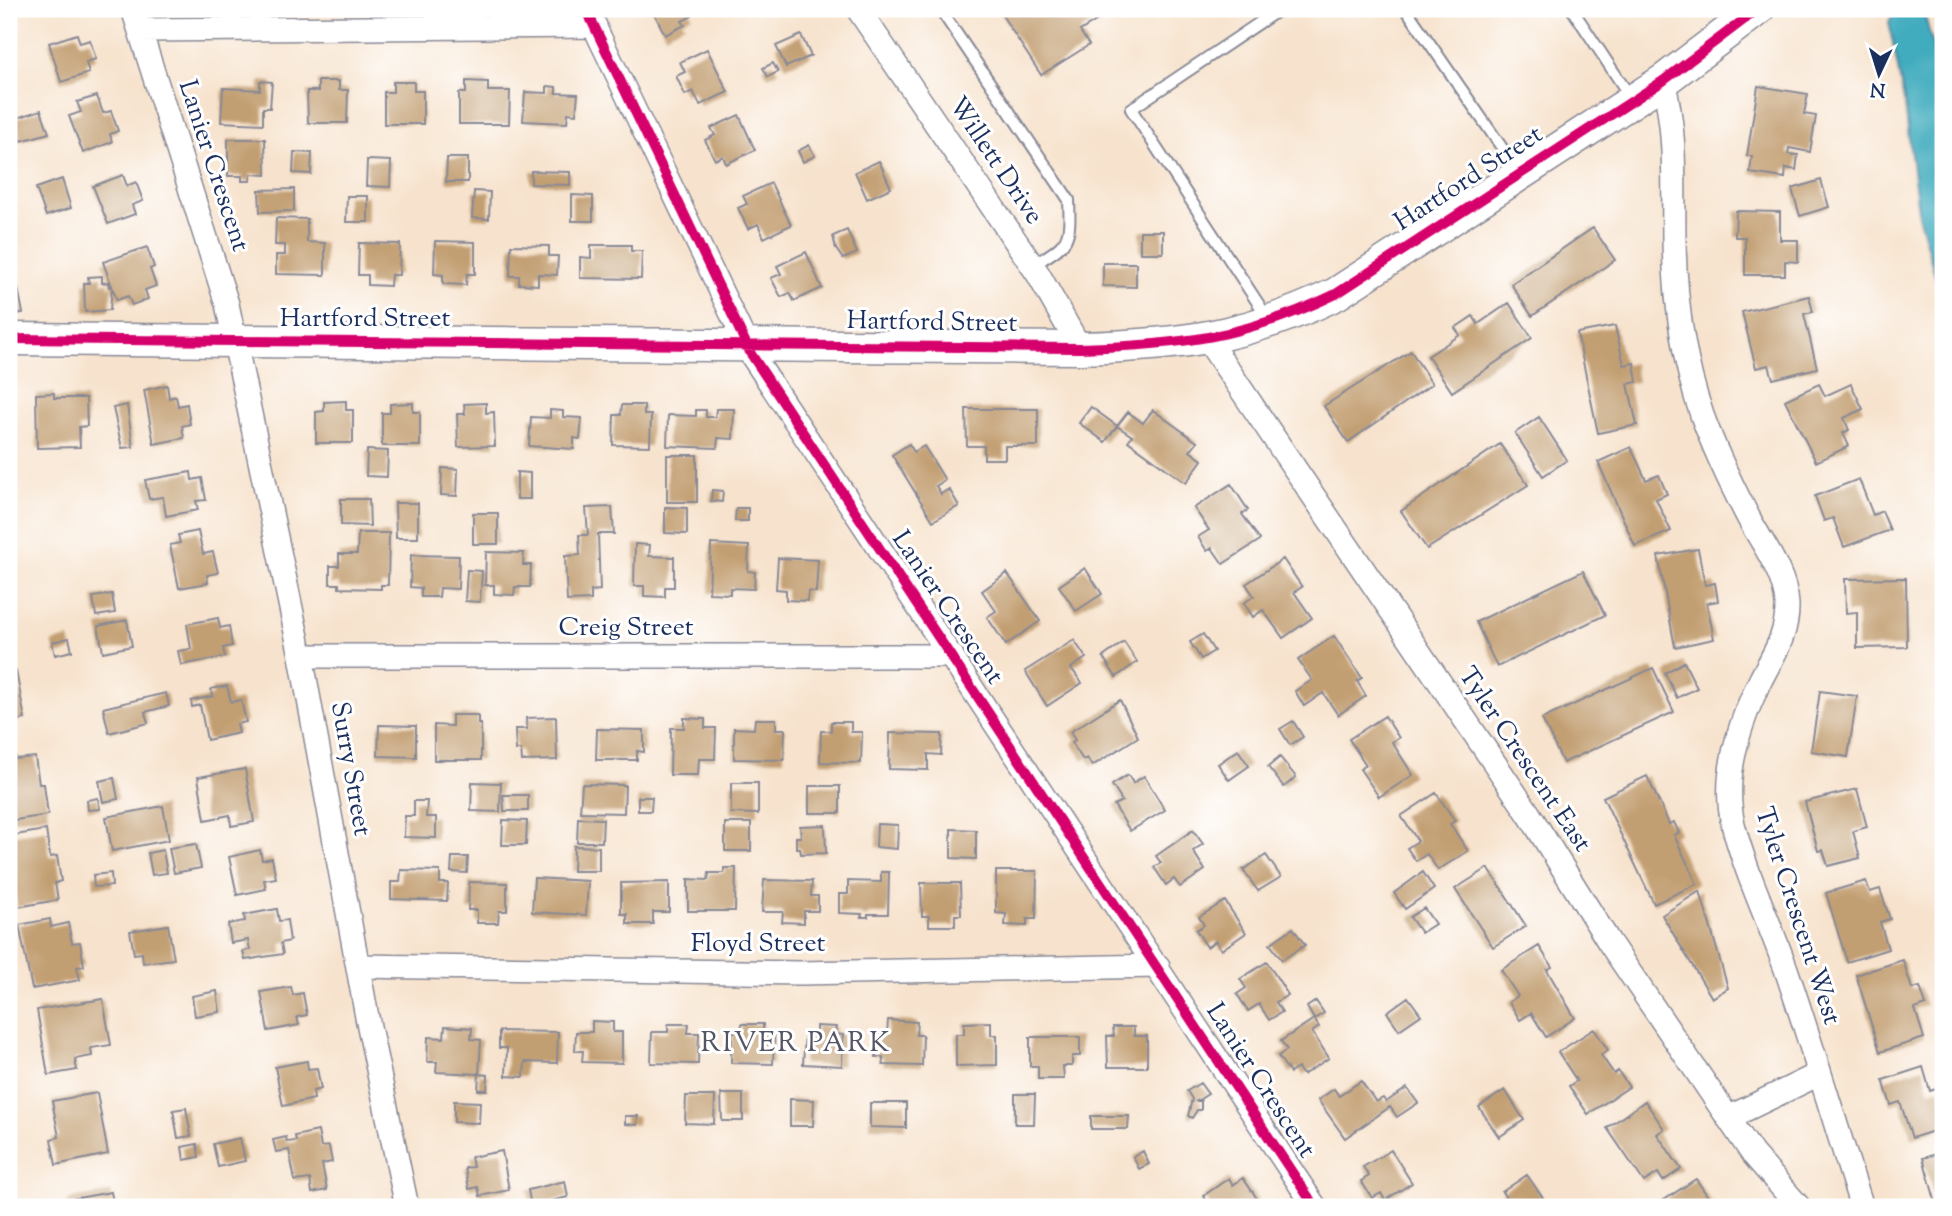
<svg xmlns="http://www.w3.org/2000/svg" width="1952" height="1216" viewBox="0 0 1952 1216" font-family="'Sorts Mill Goudy',serif">
<style>
.water{fill:#3facbe;stroke:#2d6e8e;stroke-width:2}
.building{fill:#c29f72}
.lines{fill:none;stroke-linecap:round;stroke-linejoin:round}
.lane-casing{stroke:#898996;stroke-width:14}
.street-casing{stroke:#898996;stroke-width:26}
.secondary-casing{stroke:#898996;stroke-width:35}
.lane{stroke:#fff;stroke-width:10}
.street{stroke:#fff;stroke-width:23}
.secondary{stroke:#fff;stroke-width:32}
.cycleway-casing{stroke:#fff;stroke-width:15}
.cycleway{stroke:#d6006c;stroke-width:10}
.labels{text-anchor:middle;dominant-baseline:central;stroke-width:6;stroke-linejoin:round;paint-order:stroke}
.street-label{font-size:26px;fill:#1b2f5e;stroke:#fff}
.neighbourhood-label{font-size:28px;letter-spacing:2px;fill:#555665;stroke:#fff}
</style>
<rect width="100%" height="100%" fill="#fff"/>
<filter id="ink" filterUnits="userSpaceOnUse"><feTurbulence type="fractalNoise" baseFrequency=".0143" numOctaves="2"/><feDisplacementMap in="SourceGraphic" scale="14" xChannelSelector="R" yChannelSelector="G"/><feConvolveMatrix kernelMatrix="1 2 1 2 8 2 1 2 1" color-interpolation-filters="sRGB"/></filter>
<filter id="wash" filterUnits="userSpaceOnUse"><feTurbulence type="fractalNoise" baseFrequency=".00686" numOctaves="4" result="noise"/><feDisplacementMap in="SourceGraphic" scale="28" xChannelSelector="R" yChannelSelector="G"/><feGaussianBlur stdDeviation="1.57" result="paint"/><feColorMatrix in="noise" values="0 0 0 0 0 0 0 0 0 0 0 0 0 0 0 0 0 1.4 0 .05"/><feComposite in="paint" operator="in"/></filter>
<g filter="url(#wash)">
<rect width="100%" height="100%" fill="#f7e3cd"/>
<!-- water -->
<path class="water" d="M1896 9H1923L1943 82V303L1919 218 1905 105 1889 22Z"/>
<g id="blocks">
<!-- building -->
<path class="building" d="M652 9H689L692 16 682 21 685 25 665 35Z
M998 9H1115L1080 31 1089 45 1041 75Z
M77 34 80 43 90 40 96 59 86 62 89 73 61 82 49 43Z
M801 35 811 56 786 67 776 46Z
M707 49 728 92 700 105 693 91 685 95 676 76 685 72 680 62Z
M773 63 778 72 768 77 763 68Z
M260 81 272 82 270 108H263V124L221 122 223 88 260 90Z
M318 81H339V90H348L347 123H308L307 91H318Z
M466 81 488 82V91H510L509 124H459V93H466Z
M393 82H414V91H423V124H384V92H393Z
M547 86 556 87V93L578 94 576 114 568 113 567 123 523 121 525 92 547 93Z
M1758 86 1808 94 1804 114 1816 116 1810 152 1789 148 1788 154 1798 155 1796 170 1786 168 1785 178 1750 173 1752 156H1747Z
M97 96 103 113 111 111 118 131 110 134 112 142 83 153 69 116 81 112 77 102Z
M41 110 49 133 21 141 14 119Z
M739 115 755 150 726 164 723 156 715 160 705 140 715 135 711 128Z
M228 139H265L266 175 251 174 250 181H242V176H228Z
M809 145 815 156 803 162 798 151Z
M294 152 312 153 311 174 293 173Z
M447 158H468V182H446Z
M367 160 391 161 390 187 366 186Z
M879 161 891 188 867 199 855 172Z
M531 171 570 172V185L531 184Z
M123 175 127 186 136 182 143 201 132 205 135 214 108 224 93 186Z
M62 179 71 208 46 216 36 188Z
M1821 180 1829 207 1800 216 1792 189Z
M771 183 791 225 764 238 758 224 748 229 738 208 747 204 743 196Z
M294 189V211L260 212 259 190Z
M474 191 490 192 489 219 472 218Z
M572 195 593 196V221H572Z
M347 196H368V222H346Z
M1736 211 1780 212V240H1798V262L1785 261V275H1745V237H1735Z
M276 218 307 219V242L325 243V275L276 274V255H285V245H275Z
M1593 228 1615 260 1532 316 1511 284Z
M847 230 857 253 843 259 836 249 833 236Z
M1140 231H1163V253H1140Z
M435 241 475 242V274H467L466 285 443 284V275L434 274Z
M359 243 400 244 399 275H391L390 286 368 285V275H358Z
M511 245 549 246V256H558L557 275 538 274V285L519 284V276H510Z
M591 245H631V251H642L641 279 580 278V257L591 258Z
M147 247 154 267 150 269 156 286 145 290 148 299 132 305 128 296 117 300 103 262Z
M806 252 822 288 794 301 790 293 781 297 771 278 781 274 777 266Z
M1103 263H1136V287L1103 286Z
M102 276V283L108 282 109 287 112 286 110 310 85 312 84 283H89L88 277Z
M18 288 23 313 9 315V289Z
M1809 296 1813 312 1804 314 1817 368 1773 379 1769 365 1756 368 1742 312Z
M1509 303 1532 338 1452 392 1428 356 1460 335 1455 328 1473 316 1478 324Z
M1615 326 1624 365 1634 363 1637 382 1628 384 1637 425 1598 433 1577 333Z
M1411 351 1432 384 1348 442 1324 406Z
M1819 384 1825 396 1851 384 1863 409 1844 418 1849 430 1843 433 1849 446 1816 462 1785 400Z
M167 385 169 398 176 396 178 406 187 404 190 424 182 426 184 438 154 444 144 390Z
M54 393V398H86L87 426 79 427 80 447 37 448 36 394Z
M346 401V410H353V443H316V412L324 411V402Z
M413 403V412H420V446H382V413H390V404Z
M486 403V413L494 412 495 446 458 447 457 414H465L464 404Z
M127 405 133 447 122 448 113 408Z
M622 405H644V415H651L650 446 613 445 614 415H621Z
M1091 407 1117 426 1105 442 1079 423Z
M716 409H734L733 439 718 438 717 448 667 446 668 415 696 416V410H706V417H715Z
M966 409H1038V446H1005V459H984V446H967Z
M550 410 563 411V417L582 418 580 439 574 438V449L529 446 531 417 550 418Z
M1153 410 1197 442 1190 451 1202 460 1186 483 1128 441 1132 436 1117 426 1128 412 1143 423Z
M1539 417 1567 460 1543 476 1515 433Z
M909 444 914 452 924 446 945 480 936 486 941 494 949 489 959 506 933 521 892 455Z
M1500 444 1528 485 1427 549 1401 511Z
M1631 447 1646 480 1659 475 1667 494 1656 499 1671 531 1635 546 1598 462Z
M367 450 388 451 387 477 366 476Z
M667 455H697V502H667Z
M442 468 458 469 457 496 441 495Z
M191 472 192 480 202 478 206 500 196 501 198 510 166 516 163 497 149 499 145 480Z
M517 472 530 473V499H517Z
M1859 479 1873 515 1882 511 1890 530 1844 547 1833 518 1824 521 1815 496Z
M1231 484 1248 510 1242 514 1260 540 1223 564 1212 548 1207 551 1198 537 1209 530 1194 508Z
M712 490 723 491 722 502 711 501Z
M341 499H369L370 526 341 525Z
M395 503H418V538H396Z
M612 507 614 534H598L600 590 591 591V600L567 601 565 556 580 555 579 535H588L586 508Z
M665 507 687 508V534L665 533Z
M736 508H748V521H735Z
M473 513H498V544H473Z
M198 531 203 554 213 552 218 573 207 575 208 583 179 588 170 545 180 543 178 535Z
M358 533H389L388 585H381V589L339 588V584H330V566H339V554H357Z
M635 544 650 545 649 556 674 557V587H665V597L644 596V586H634Z
M711 544 749 546 748 571 755 572 754 589 730 588V594L709 593Z
M1698 549 1705 585 1715 583 1718 601 1707 603 1714 639 1675 647 1658 556Z
M486 552 524 553 523 565H531L530 587H515L514 595 494 594V585H485Z
M411 555 459 556 458 589 440 588 439 597H421V588L410 587Z
M778 558 818 560 816 592 808 591 807 601 786 600V590L776 589Z
M1283 559 1302 587 1294 592 1312 618 1283 638 1263 610 1253 617 1244 603 1254 596 1246 584Z
M1085 568 1102 594 1076 611 1059 586Z
M467 570 482 571 480 602 465 601Z
M1583 571 1605 615 1497 667 1476 622Z
M1007 573 1040 621 1006 645 987 617 996 611 982 591Z
M1906 578 1907 647 1857 648V612L1846 613 1845 579Z
M112 594 115 613 96 616 93 597Z
M218 618 220 628 229 626 232 646 223 648 225 657 181 665 178 651 191 649 187 624Z
M127 620 132 646 103 652 98 626Z
M1203 634 1214 651 1201 659 1190 642Z
M1334 636 1362 678 1357 681 1366 696 1338 715 1323 693 1304 706 1295 691 1312 680 1298 660Z
M69 638 72 651 55 655 52 642Z
M1074 640 1086 658 1071 668 1082 683 1047 706 1025 671Z
M1124 642 1137 662 1116 677 1103 657Z
M1684 662 1697 688 1677 698 1665 673Z
M1653 668 1674 712 1563 763 1542 719Z
M16 671 25 719 9 722V672Z
M227 686 231 702 241 700 246 722 237 724 239 733 207 740 200 705 192 707 191 701 213 696 211 689Z
M1820 691 1857 696 1848 757 1811 751Z
M166 693 169 706 145 712 148 723 109 733 103 708Z
M1120 700 1138 737 1092 766 1087 758 1083 760 1072 743 1075 740 1070 732Z
M452 715H478V724H481V760H434V725L452 726Z
M1385 716 1399 738 1392 742 1413 775 1379 797 1360 769 1366 765 1349 739Z
M556 717 557 760 522 761 521 750H516L515 729H527L526 718Z
M684 718 705 719V728H716L715 759H699L698 775H670L671 728H684Z
M755 719H776V729H785L784 760 734 759V728L754 729Z
M1293 721 1303 737 1290 745 1280 729Z
M831 722H851V732H862L861 763 820 762 821 731H831Z
M379 725 416 726V757L378 756Z
M597 729 644 730V752L637 751V760H596Z
M890 733 942 734 941 755 928 754V770L889 769Z
M9 750H14L16 759 35 757 39 784H44L48 815 9 821Z
M1238 750 1249 766 1229 780 1218 764Z
M1280 757 1296 777 1284 787 1268 767Z
M245 769 254 822 231 826 230 815 205 820 198 777Z
M1128 775 1133 783 1144 776 1165 810 1130 831 1114 805 1122 801 1112 785Z
M1647 776 1669 824 1674 822 1679 833 1674 835 1697 884 1654 904 1603 797Z
M114 778 118 799 103 802 99 781Z
M472 782 501 783 500 812 471 811Z
M731 783H758V814L731 813Z
M582 784 625 785 624 813 580 812Z
M809 786H840V813H809Z
M1857 789 1867 827 1853 831 1860 858 1828 866 1823 850 1818 851 1805 802Z
M1436 793 1455 821 1450 824 1468 851 1438 870 1427 854 1416 861 1407 848 1418 841 1401 816Z
M503 795H528V811H504Z
M638 797H652L651 811H638Z
M98 798 100 809 88 810 87 800Z
M414 801H427L426 817H436V838L404 837 405 816H414Z
M163 806 169 840 112 851 106 817Z
M578 818 603 819 602 842H577Z
M503 820 527 821 526 845H502Z
M725 823H751V851H725Z
M877 824 898 825 897 849 876 847Z
M825 825 826 853 801 854 800 848H796V837H801L800 826Z
M951 829 976 830V859L951 858Z
M46 830 50 857 57 856 61 881 55 883 58 900 17 907 13 889 9 890V836Z
M1193 830 1203 844 1193 851 1205 870 1180 887 1174 879 1166 885 1154 867 1161 863 1156 856Z
M196 844 201 868 174 873 169 848Z
M574 846 599 847V871H573Z
M163 850 167 873 152 875 148 853Z
M260 850 262 860 272 858 276 878 264 880 266 889 237 895 229 857Z
M1266 855 1281 877 1258 891 1243 870Z
M452 857H468L467 873 451 872Z
M724 868H736L735 911H688V879L708 880 709 873H724Z
M1488 868 1526 926 1493 947 1455 889Z
M401 870 440 871V883H448L447 901 391 899V882H400Z
M996 871H1037L1036 919H1027V926L1005 925 1006 914 996 913Z
M881 872H889L888 914H868V917H861L862 914 839 913V894H848V881L881 882Z
M1423 872 1434 889 1405 909 1394 893Z
M111 873 112 886 94 887 93 875Z
M534 878 588 881 586 915 532 912Z
M764 880 812 881 811 896H818V911H804V923L782 922 783 912H762Z
M1866 881 1870 892 1880 889 1890 919 1880 922 1888 949 1847 962 1826 893Z
M469 882 507 883V911H499L498 923H477V910H468Z
M669 882V912H653V924H627V914H621V883Z
M921 883H960L961 915H955V926H929V916H922Z
M1700 891 1728 988 1712 998 1662 915Z
M1225 901 1246 933 1221 950 1216 941 1207 947 1196 930 1204 925 1199 917Z
M1424 908 1435 924 1421 933 1410 917Z
M277 909 279 921 287 920 290 941 281 943 283 954 245 960 243 951 250 950 248 940 231 943 228 924 245 921 244 915Z
M50 919 51 927 68 923 72 943 80 942 84 966 77 967 80 980 32 989 19 925Z
M168 925 174 959 143 963 142 953 134 954 130 931Z
M1293 928 1305 945 1282 960 1270 944Z
M1539 946 1552 967 1547 970 1575 1018 1546 1037 1531 1013 1520 1020 1509 1002 1518 996 1501 970Z
M1903 960 1912 989 1920 987 1926 1005 1915 1009 1924 1038 1880 1052 1856 975Z
M1267 962 1288 995 1276 1002 1282 1012 1269 1020 1259 1004 1248 1011 1237 994 1246 988 1240 979Z
M291 987 293 995 303 993 307 1015 297 1017 299 1025 268 1031 261 992Z
M217 991 220 1012 195 1016 192 996Z
M1408 997 1421 1015 1399 1030 1387 1012Z
M103 999 111 1045 91 1048 92 1056 75 1059 77 1070 48 1075 37 1010Z
M1316 1001 1324 1013 1314 1019 1307 1007Z
M1314 1019 1319 1027 1312 1032 1329 1058 1303 1075 1298 1068 1290 1073 1278 1056 1287 1050 1281 1041Z
M888 1020 917 1022 916 1035H923L922 1066 883 1065V1057H876L878 1034H887Z
M592 1021 613 1022V1032H622V1063L582 1062 583 1051H575L576 1032H592Z
M991 1022V1035H997V1065L956 1066V1034H964V1023Z
M668 1024H689L688 1033H699L698 1064 651 1063 652 1032H668Z
M742 1024H763V1033L774 1034 773 1064 731 1063 732 1032H741Z
M445 1026 472 1028 471 1039 481 1040 479 1074 488 1075 487 1090H478L479 1074 436 1072 437 1062H427L428 1037 444 1038Z
M816 1026 836 1027 835 1034 843 1035 842 1066 803 1064 805 1034 816 1035Z
M1113 1027H1134V1036H1147V1067H1108L1107 1036H1114Z
M1594 1029 1608 1050 1601 1055 1614 1074 1618 1071 1629 1087 1588 1114 1569 1086 1577 1081 1558 1052Z
M499 1031 558 1032 557 1063 525 1062 524 1077 506 1076 507 1048H499Z
M1030 1037H1080V1056H1072V1066H1063L1064 1079H1038V1066H1030Z
M307 1061 308 1069 317 1068 321 1089 313 1091 314 1099 283 1106 275 1067Z
M1923 1067 1930 1091 1939 1088 1943 1102V1128L1912 1138 1900 1102 1891 1105 1883 1080Z
M1361 1081 1376 1102 1383 1098 1386 1102 1407 1088 1418 1103 1397 1117 1390 1107 1345 1138 1318 1100 1334 1089 1339 1096Z
M1200 1083 1208 1094 1197 1101H1201V1110H1197L1192 1118 1188 1116 1192 1099 1187 1091Z
M1505 1090 1524 1120 1499 1137 1479 1107Z
M97 1093 108 1154 56 1165 51 1139 59 1137 52 1101Z
M721 1094H743V1121H722Z
M1015 1094H1035L1034 1124H1015Z
M686 1096H715L714 1124 685 1123Z
M790 1099 814 1100 813 1126H790Z
M454 1101 480 1102 479 1123 454 1122Z
M1645 1101 1664 1129 1657 1134 1681 1169 1663 1181 1658 1173 1644 1182 1607 1128Z
M870 1103H906V1128L870 1127Z
M186 1108 191 1136 178 1138 173 1110Z
M625 1116H638L637 1125 625 1124Z
M1091 1116H1129L1128 1129H1091Z
M318 1131 321 1147 329 1146 332 1162 322 1164 327 1190 312 1193 310 1179 295 1181 289 1150 276 1152 273 1140 286 1137 287 1142 296 1141 295 1136Z
M240 1138 245 1161 218 1167 213 1144Z
M197 1144 199 1157 184 1160 182 1147Z
M1391 1150 1412 1183 1385 1200 1381 1193 1372 1198 1361 1181 1369 1176 1363 1167Z
M502 1151 509 1190 480 1196 478 1187 469 1189 465 1168 473 1167 471 1157Z
M1143 1151 1149 1164 1139 1169 1133 1157Z
M1943 1152V1207H1937L1923 1158Z
M1527 1175 1545 1201 1536 1207H1513L1502 1192Z
M1229 1178 1233 1185 1243 1178 1258 1200 1251 1207H1211L1203 1196Z
M1696 1179 1715 1207H1660L1658 1204Z
M565 1181 568 1197 531 1206 528 1190Z
M111 1192 114 1207H68L67 1200Z
M330 1202 331 1207H309V1206Z"/>
</g>
</g>
<g filter="url(#ink)">
<use href="#blocks" fill-opacity="0" stroke="#898996" stroke-width="2"/>
<g class="lines">
<defs>
<path id="lane" d="M940 9 1069 200C1071 244 1068 243 1032 266
M1406 9 1518 171
M1572 9 1631 98
M1267 317 1131 109 1280 9"/>
<path id="street" d="M133 9 227 304 301 656 367 1017 407 1207
M586 9 751 354 1315 1207
M858 9 1038 274 1080 348
M140 30 595 26
M1663 81C1677 134 1673 185 1674 240 1675 300 1682 358 1702 415 1714 448 1730 482 1746 513 1760 541 1785 571 1787 604 1788 635 1773 655 1760 681 1739 724 1722 776 1733 824 1746 875 1771 925 1788 975 1814 1052 1837 1130 1862 1207
M1207 339 1529 814 1609 942 1752 1153 1799 1207
M301 656H952
M358 966 800 973 1158 966
M1728 1118 1819 1074"/>
<path id="secondary" d="M9 339 1080 348C1180 345 1245 338 1336 294L1663 81 1758 9"/>
</defs>
<!-- lane casing -->
<use href="#lane" class="lane-casing"/>
<!-- street casing -->
<use href="#street" class="street-casing"/>
<!-- secondary casing -->
<use href="#secondary" class="secondary-casing"/>
<!-- lane -->
<use href="#lane" class="lane"/>
<!-- street -->
<use href="#street" class="street"/>
<!-- secondary -->
<use href="#secondary" class="secondary"/>
<defs>
<path id="cycleway" d="M586 9 751 354 1315 1207
M9 339 1080 348C1180 345 1245 338 1336 294L1663 81 1758 9"/>
</defs>
<!-- cycleway casing -->
<use href="#cycleway" class="cycleway-casing"/>
<!-- cycleway -->
<use href="#cycleway" class="cycleway"/>
</g>
</g>
<g class="labels">
<!-- street labels -->
<g class="street-label">
<text transform="translate(995 161) rotate(56)">Willett Drive</text>
<text transform="translate(213 166) rotate(72)">Lanier Crescent</text>
<text transform="translate(1469 179) rotate(-33)">Hartford Street</text>
<text x="365" y="319">Hartford Street</text>
<text transform="translate(932 323) rotate(1)">Hartford Street</text>
<text transform="translate(947 608) rotate(56)">Lanier Crescent</text>
<text x="626" y="628">Creig Street</text>
<text transform="translate(1524 760) rotate(56)">Tyler Crescent East</text>
<text transform="translate(350 769) rotate(80)">Surry Street</text>
<text transform="translate(1797 916) rotate(72)">Tyler Crescent West</text>
<text x="758" y="944">Floyd Street</text>
<text transform="translate(1260 1081) rotate(57)">Lanier Crescent</text>
</g>
<!-- neighbourhood labels -->
<g class="neighbourhood-label">
<text x="796" y="1044">RIVER PARK</text>
</g>
</g>
<!-- margin -->
<rect width="1952" height="1216" fill="none" stroke="#fff" stroke-width="35"/>
<!-- north arrow -->
<g transform="translate(1879 74) rotate(184)" stroke="#ffffff" stroke-width="5" paint-order="stroke">
<path d="M0-5L12 26L0 18L-12 26Z" fill="#1b2f5e"/>
<text y="-10" font-size="19" font-weight="bold" text-anchor="middle" fill="#1b2f5e">N</text>
</g>
</svg>
